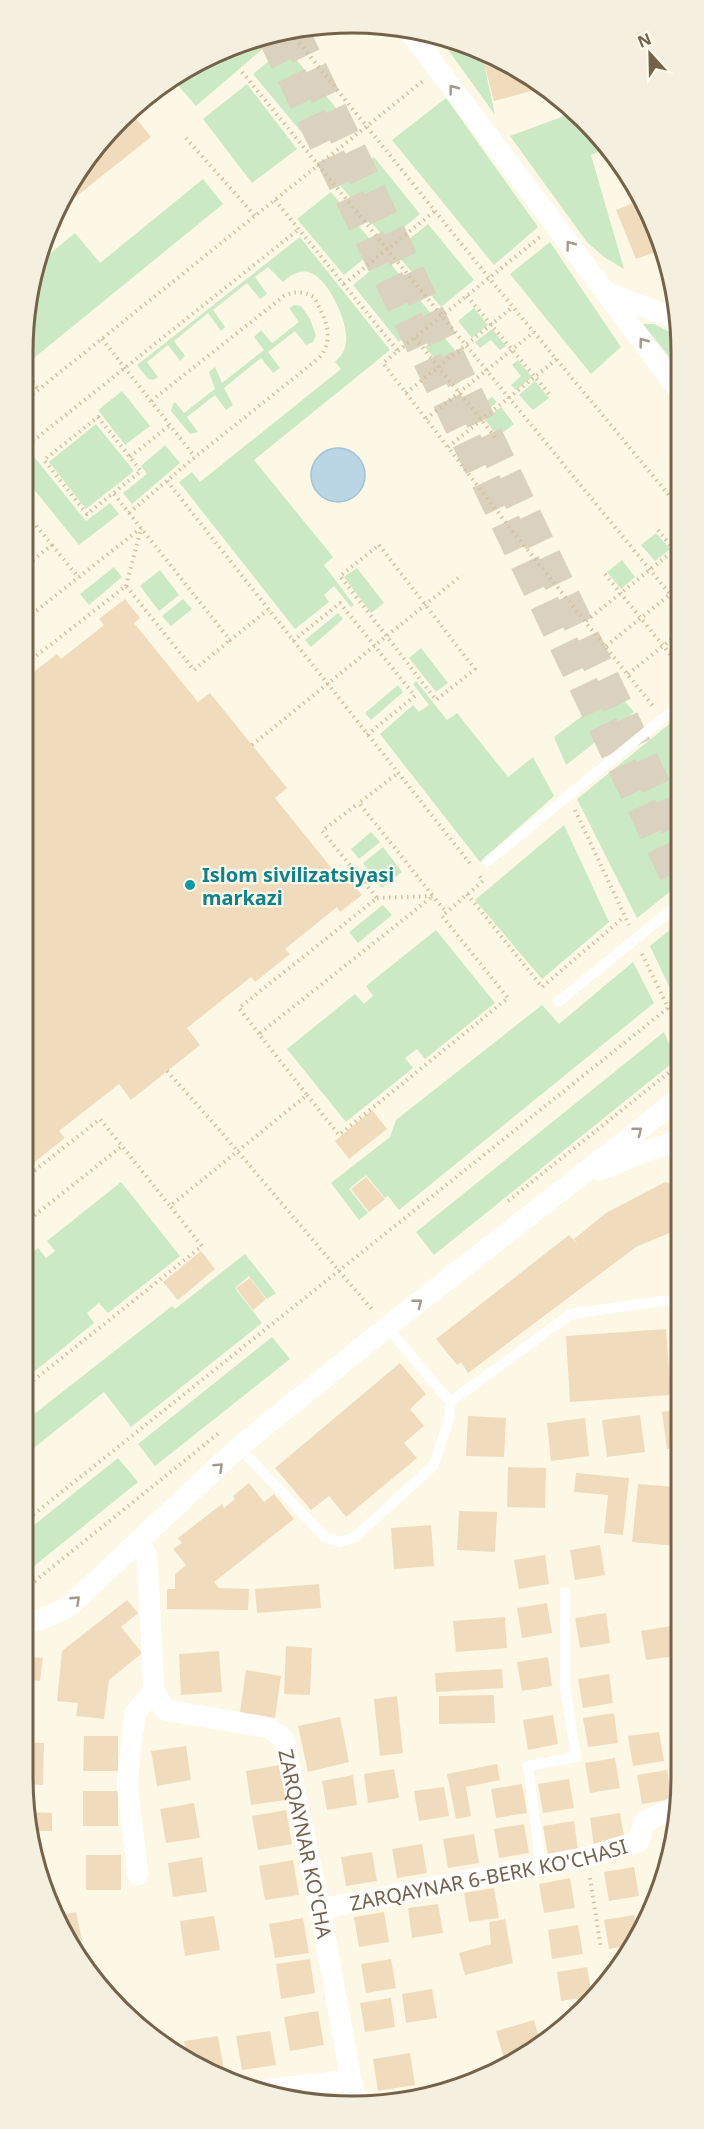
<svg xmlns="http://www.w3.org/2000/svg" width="704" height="2129" viewBox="0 0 704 2129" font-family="'Noto Sans',sans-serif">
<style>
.green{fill:#cbe9c4}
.water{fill:#bad6e5;stroke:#a0c3d6;stroke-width:1.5}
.building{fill:#f0dcbd}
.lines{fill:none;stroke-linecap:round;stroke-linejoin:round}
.secondary-tunnel{stroke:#dad2be;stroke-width:30;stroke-dasharray:30 15;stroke-linecap:butt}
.path{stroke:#d5c0a1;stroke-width:4;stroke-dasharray:1.5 4.5;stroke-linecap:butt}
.service{stroke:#fff;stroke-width:10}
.minor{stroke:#fff;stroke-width:21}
.oneway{stroke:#a5998a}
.culture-dot{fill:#0f9aa8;stroke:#fffbeb;stroke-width:2}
.labels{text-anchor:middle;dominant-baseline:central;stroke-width:4.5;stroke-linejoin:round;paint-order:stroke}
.culture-label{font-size:20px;font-weight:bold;fill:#0d838f;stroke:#fffbeb;text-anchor:start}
.street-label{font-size:20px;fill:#74624b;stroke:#fffbeb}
.rim{fill:none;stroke:#74624b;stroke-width:3}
</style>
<rect width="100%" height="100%" fill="#fcf8e5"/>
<!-- green -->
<path class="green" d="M279 32 280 34 196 106 171 77Z
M439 37 482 54 495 115Z
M286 47 340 113 307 139 253 74Z
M247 84 297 149 252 183 203 119Z
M446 98 538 227 494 265 392 140Z
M575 112 585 119 606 149 591 155 624 269 604 257 587 242 510 136Z
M374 157 420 214 387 241 340 185Z
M203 179 223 204 29 362V287L40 262 75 233 100 263Z
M331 192 377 248 344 275 297 219Z
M428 224 474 280 441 307 394 251Z
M300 237 390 350 254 460 333 557 324 565 354 605 351 607 334 586 324 595 329 602 295 629 179 482 192 472 200 482 341 369 335 362C341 356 345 351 346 342 349 324 328 276 308 272 298 270 290 276 283 282L268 267 255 277 267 294 260 299 247 283 213 310 225 327 221 331 208 313 174 341 185 356 180 361 168 345 147 362 158 377 153 380 148 379 137 365Z
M550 242 621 347 591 374 510 274Z
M386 258 432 315 399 342 353 285Z
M294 305 301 306 310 319 316 336 313 342 306 345 295 331 268 352 280 368 273 373 261 358 224 388 233 405 226 410 215 395 187 417 198 432 190 434 171 411 173 404 175 402 184 413 215 389 209 372 215 367 222 383 264 350 254 337 261 330 272 343 299 322 289 308Z
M474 308 488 325 472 338 458 321Z
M643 324H654L679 337 678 368Z
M492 329 506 346 500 350 491 340 480 348 475 342Z
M441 334 455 350 439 364 425 347Z
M458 355 463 361 453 369 462 380 456 385 442 368Z
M518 360 532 377 516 390 511 385 521 376 512 365Z
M535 381 549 398 533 410 519 395Z
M122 391 150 426 125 445 98 410Z
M473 394 482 405 492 397 497 402 481 416 467 399Z
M501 407 514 424 498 436 485 420Z
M96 424 134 471 86 509 49 462Z
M165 445 180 463 132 504 123 493 147 474 141 466Z
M31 453 86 521 110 503 119 514 79 545 28 482V456Z
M656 533 670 549 655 561 641 545Z
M622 560 635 577 621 589 607 572Z
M114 567 122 577 89 605 80 594Z
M357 568 384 603 371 613 344 577Z
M160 570 179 595 159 611 140 586Z
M183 599 192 609 171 626 162 616Z
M338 613 343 619 311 647 305 640Z
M421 648 448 683 436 692 409 658Z
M416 681 447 720 457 713 508 777 533 757 554 796 480 862 380 734 413 705 419 712 429 705 413 684Z
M398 685 403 692 371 720 365 713Z
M616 691 634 712 566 765 554 737Z
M678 717 677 886 637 918 577 799Z
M564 825 609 922 542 979 475 900Z
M371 832 380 842 359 859 351 849Z
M383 847 402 872 382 888 363 863Z
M383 905 392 915 358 943 349 932Z
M677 924V1003L650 946Z
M436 930 495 1003 425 1059 417 1049 405 1058 413 1068 346 1122 287 1049 355 994 364 1004 373 996 366 986Z
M633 962 654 1003 399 1210 388 1196 385 1198 366 1175 349 1189 368 1213 359 1220 331 1183 390 1137 396 1120 542 1005 559 1024Z
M664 1032 676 1060 434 1255 416 1232Z
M121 1182 180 1256 108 1313 99 1303 87 1313 94 1323 24 1380 25 1258 38 1248 46 1258 55 1251 47 1241Z
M245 1254 276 1293 267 1299 249 1276 235 1288 262 1323 131 1427 104 1392 30 1451 24 1443V1422L172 1306 175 1309Z
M272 1337 290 1359 155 1466 138 1444Z
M118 1458 138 1482 28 1571 23 1572 24 1533Z"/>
<!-- water -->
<path class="water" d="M311 475a27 27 0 1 1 54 0a27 27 0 1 1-54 0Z"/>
<!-- building -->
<path class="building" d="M499 60 516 66 538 83 539 89 494 101 484 63Z
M172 77 168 86 157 90 169 78Z
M135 117 151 137 73 199 68 193 78 169 107 140Z
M636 202 648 234 655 231 661 250 636 259 616 210Z
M125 599 140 618 134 623 198 702 210 693 252 745 287 788 275 798 337 875 342 870 362 895 340 912 337 907 285 949 290 954 255 982 251 977 187 1028 200 1045 131 1100 119 1084 59 1131 65 1138 27 1168 25 1165 27 677 57 654 61 659 104 625 99 619Z
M372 1110 387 1129 349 1159 335 1141Z
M366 1177 385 1199 369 1212 351 1189Z
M665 1182 677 1186V1232L674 1231 636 1247 468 1373 461 1362 457 1365 436 1339 569 1235 578 1245 574 1239 606 1213Z
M201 1251 215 1269 178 1300 163 1282Z
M250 1278 266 1299 253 1310 236 1288Z
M666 1329 671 1395 570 1402 566 1336Z
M400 1363 426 1394 410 1409 424 1426 404 1443 417 1458 346 1517 329 1496 311 1510 275 1468Z
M676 1410V1448L667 1449 662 1412Z
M640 1415 645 1452 607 1457 602 1420Z
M468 1416 506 1418 504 1457 466 1456Z
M585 1418 589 1456 551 1461 547 1423Z
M508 1467 546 1468 545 1508 507 1507Z
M576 1473 629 1478 623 1535 604 1533 608 1495 574 1492Z
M249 1483 264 1502 274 1494 294 1519 214 1582 219 1588 249 1589 248 1610 167 1609V1589H175V1574L186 1565 173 1549 182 1543 178 1538 222 1504 224 1508 235 1499 233 1496Z
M638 1484 676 1487V1546L632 1542Z
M459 1511 497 1512 495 1552 457 1550Z
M431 1525 434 1566 394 1569 391 1528Z
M600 1545 605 1575 575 1580 570 1550Z
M545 1555 549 1584 519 1589 514 1560Z
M319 1584 321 1608 257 1613 255 1589Z
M127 1600 138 1613 121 1627 142 1653 109 1680 104 1719 76 1716 78 1703 57 1701 62 1651Z
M547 1603 552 1633 522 1638 517 1608Z
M606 1613 610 1643 580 1648 575 1618Z
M505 1617 507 1648 456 1652 453 1621Z
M671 1626 676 1656 646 1660 641 1631Z
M23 1643 32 1645 31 1657 43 1658 40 1681 23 1679Z
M286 1646 312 1648 310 1695 284 1694Z
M219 1651 222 1692 181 1695 179 1654Z
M548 1657 552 1686 522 1691 517 1662Z
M502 1669 503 1688 436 1692 435 1673Z
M246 1670 281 1676 275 1718 240 1712Z
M609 1674 613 1703 583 1708 578 1679Z
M494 1695 495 1723 439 1724V1696Z
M397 1696 403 1753 380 1756 374 1699Z
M614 1713 618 1743 588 1747 583 1718Z
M553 1715 558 1744 528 1750 523 1720Z
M340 1717 349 1762 308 1772 298 1726Z
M659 1732 664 1761 633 1766 628 1736Z
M84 1736H118V1771H83Z
M23 1742 44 1743 43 1785 24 1784Z
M186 1746 191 1780 157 1786 151 1751Z
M615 1758 620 1788 590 1793 585 1763Z
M497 1764 500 1780 466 1787 471 1816 456 1819 447 1774Z
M280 1765 286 1800 251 1805 246 1771Z
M394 1769 399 1798 368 1803 364 1774Z
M667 1770 672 1799 642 1804 637 1775Z
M353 1775 357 1805 327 1810 322 1781Z
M569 1779 574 1808 543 1813 538 1784Z
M522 1784 527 1813 496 1818 491 1789Z
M444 1787 449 1816 419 1821 414 1791Z
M83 1791H118V1826H83Z
M194 1803 200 1838 166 1843 160 1809Z
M286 1810 292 1844 258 1850 252 1816Z
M30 1812 52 1813V1831H33Z
M620 1813 625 1842 594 1847 590 1818Z
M574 1821 578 1850 548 1855 543 1826Z
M524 1824 529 1853 499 1858 494 1829Z
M474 1834 479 1863 448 1868 443 1839Z
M422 1844 427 1873 397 1878 392 1849Z
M372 1852 377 1881 346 1886 341 1857Z
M86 1855H121V1890H86Z
M202 1857 207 1892 173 1897 168 1863Z
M293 1860 299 1895 265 1900 259 1866Z
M634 1867 639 1896 609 1901 604 1872Z
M570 1878 575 1908 544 1913 539 1884Z
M494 1888 499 1918 469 1922 464 1893Z
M438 1904 443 1933 412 1938 408 1908Z
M76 1912 82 1940 72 1942 56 1916Z
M384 1912 389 1942 359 1947 354 1917Z
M634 1915 637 1933 632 1945 609 1949 604 1920Z
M214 1916 220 1950 185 1956 180 1921Z
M303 1918 309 1953 275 1958 269 1924Z
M505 1919 513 1963 465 1975 459 1953 491 1944 489 1922Z
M578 1925 583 1954 552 1959 548 1930Z
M627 1958 626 1960 613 1973 611 1961Z
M310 1959 315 1993 281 1999 276 1964Z
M391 1959 396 1988 366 1993 361 1964Z
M587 1967 592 1996 561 2001 557 1972Z
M432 1989 437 2018 406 2023 402 1994Z
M391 1998 395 2027 365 2032 360 2003Z
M318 2011 324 2045 290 2051 284 2017Z
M534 2020 541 2044 505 2062 496 2031Z
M270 2031 276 2065 242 2070 236 2036Z
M218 2036 224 2070 206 2072 187 2058 184 2041Z
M410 2053 415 2085 378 2091 373 2059Z"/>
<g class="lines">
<!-- secondary-tunnel -->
<path class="secondary-tunnel" d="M293 29 677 830
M272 35 677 880"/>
<!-- path -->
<path class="path" d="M288 29 489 278 678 506
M242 72 678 604
M186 138 255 216
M275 200 398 351 383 363 514 533 653 706
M344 284 435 211
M467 296 551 396
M415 338 496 438
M102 339 195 457
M398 351 540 237
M29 377 39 390
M406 393 513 307
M28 398 423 81
M98 417 141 471 87 514 44 460Z
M426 419 534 332
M28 445 299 229
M448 447 557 359
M130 457 170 425
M167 481 472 866
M114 494 230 640 268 610
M129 513 195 457 319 358C336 338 325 318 314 297 303 291 295 291 284 296L151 401
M658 530 678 555
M52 545 79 578
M379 545 475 669 436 700 340 576Z
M28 564 52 545 28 516
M605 574 678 664
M126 586 141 529
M27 618 141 528
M586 621 678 547
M293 641 340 603 415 696 367 735
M606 646 678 588
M27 663 126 586 194 670 230 640
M628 674 678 634
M252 745 462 575
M575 810 629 925
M467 894 542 987 624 917
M377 898 433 896 446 912
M642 954 677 1026
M259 1034 239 1008 377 898 322 831 359 803
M167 1071 216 1126 374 1312
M307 1095 339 1135 508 998 442 916 483 881 478 874
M25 1178 100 1119 122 1146
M508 1201 677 1066
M25 1223 122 1146 170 1206 307 1095 259 1034 433 896 359 803 398 773
M24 1388 202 1246 170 1206
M24 1522 668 1008
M23 1581 28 1583 35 1581 219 1433
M590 1878 601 1949"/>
<!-- service -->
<path class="service" d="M488 861 678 706
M558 1002 677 905
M387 1327 450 1402 571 1314 661 1301H676
M239 1447 326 1538 340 1542 355 1537 434 1465 450 1416V1402
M541 1866 528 1766 576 1757 565 1686V1592"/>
<!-- minor -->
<g class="minor">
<path d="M408 29 678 389"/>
<path d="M605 292 679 320"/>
<path d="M600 1170 648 1150 677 1142"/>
<path id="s1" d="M139 1541 147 1556 154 1691 165 1710 270 1728 284 1740 320 1909 351 2080 357 2101"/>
<path d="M23 1621 39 1620 67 1608 239 1447 387 1327 677 1100"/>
<path d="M138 1875 127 1783 135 1713 154 1691"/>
<path id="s2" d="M320 1909 587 1857 639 1841 644 1822 675 1807"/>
<path d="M263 2090 351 2080"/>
</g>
</g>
<!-- one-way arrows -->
<defs><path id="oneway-chevron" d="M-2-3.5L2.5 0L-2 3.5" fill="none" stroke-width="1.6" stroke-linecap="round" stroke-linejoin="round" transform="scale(1.5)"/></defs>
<g class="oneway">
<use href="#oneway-chevron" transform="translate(453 89) rotate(-127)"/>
<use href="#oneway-chevron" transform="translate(570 245) rotate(-127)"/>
<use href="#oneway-chevron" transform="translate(643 342) rotate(-127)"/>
<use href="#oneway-chevron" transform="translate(638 1131) rotate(-38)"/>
<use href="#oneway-chevron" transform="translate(418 1303) rotate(-38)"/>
<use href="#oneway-chevron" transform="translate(219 1467) rotate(-43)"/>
<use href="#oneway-chevron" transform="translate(76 1600) rotate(-43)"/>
</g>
<!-- markers -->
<circle class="culture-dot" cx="190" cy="885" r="6"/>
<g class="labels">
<!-- culture labels -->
<g class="culture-label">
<text x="202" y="874">Islom sivilizatsiyasi<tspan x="202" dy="23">markazi</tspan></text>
</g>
<!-- street labels -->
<g class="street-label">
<text stroke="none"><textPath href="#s1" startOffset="405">ZARQAYNAR KO'CHA</textPath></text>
<text stroke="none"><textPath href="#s2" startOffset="172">ZARQAYNAR 6-BERK KO'CHASI</textPath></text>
</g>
</g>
<!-- crop -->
<path d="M0 0H704V2129H0ZM352 33H352A319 319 0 0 1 671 352V1777A319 319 0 0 1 352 2096H352A319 319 0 0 1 33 1777V352A319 319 0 0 1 352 33Z" fill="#f4efde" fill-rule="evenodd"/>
<path class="rim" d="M352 33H352A319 319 0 0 1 671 352V1777A319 319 0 0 1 352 2096H352A319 319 0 0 1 33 1777V352A319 319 0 0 1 352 33Z"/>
<!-- north arrow -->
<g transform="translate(650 54) rotate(338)" stroke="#fffbeb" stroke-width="4.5" paint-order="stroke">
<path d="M0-4.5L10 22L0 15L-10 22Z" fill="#74624b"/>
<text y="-9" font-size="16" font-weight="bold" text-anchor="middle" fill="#74624b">N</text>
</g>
</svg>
